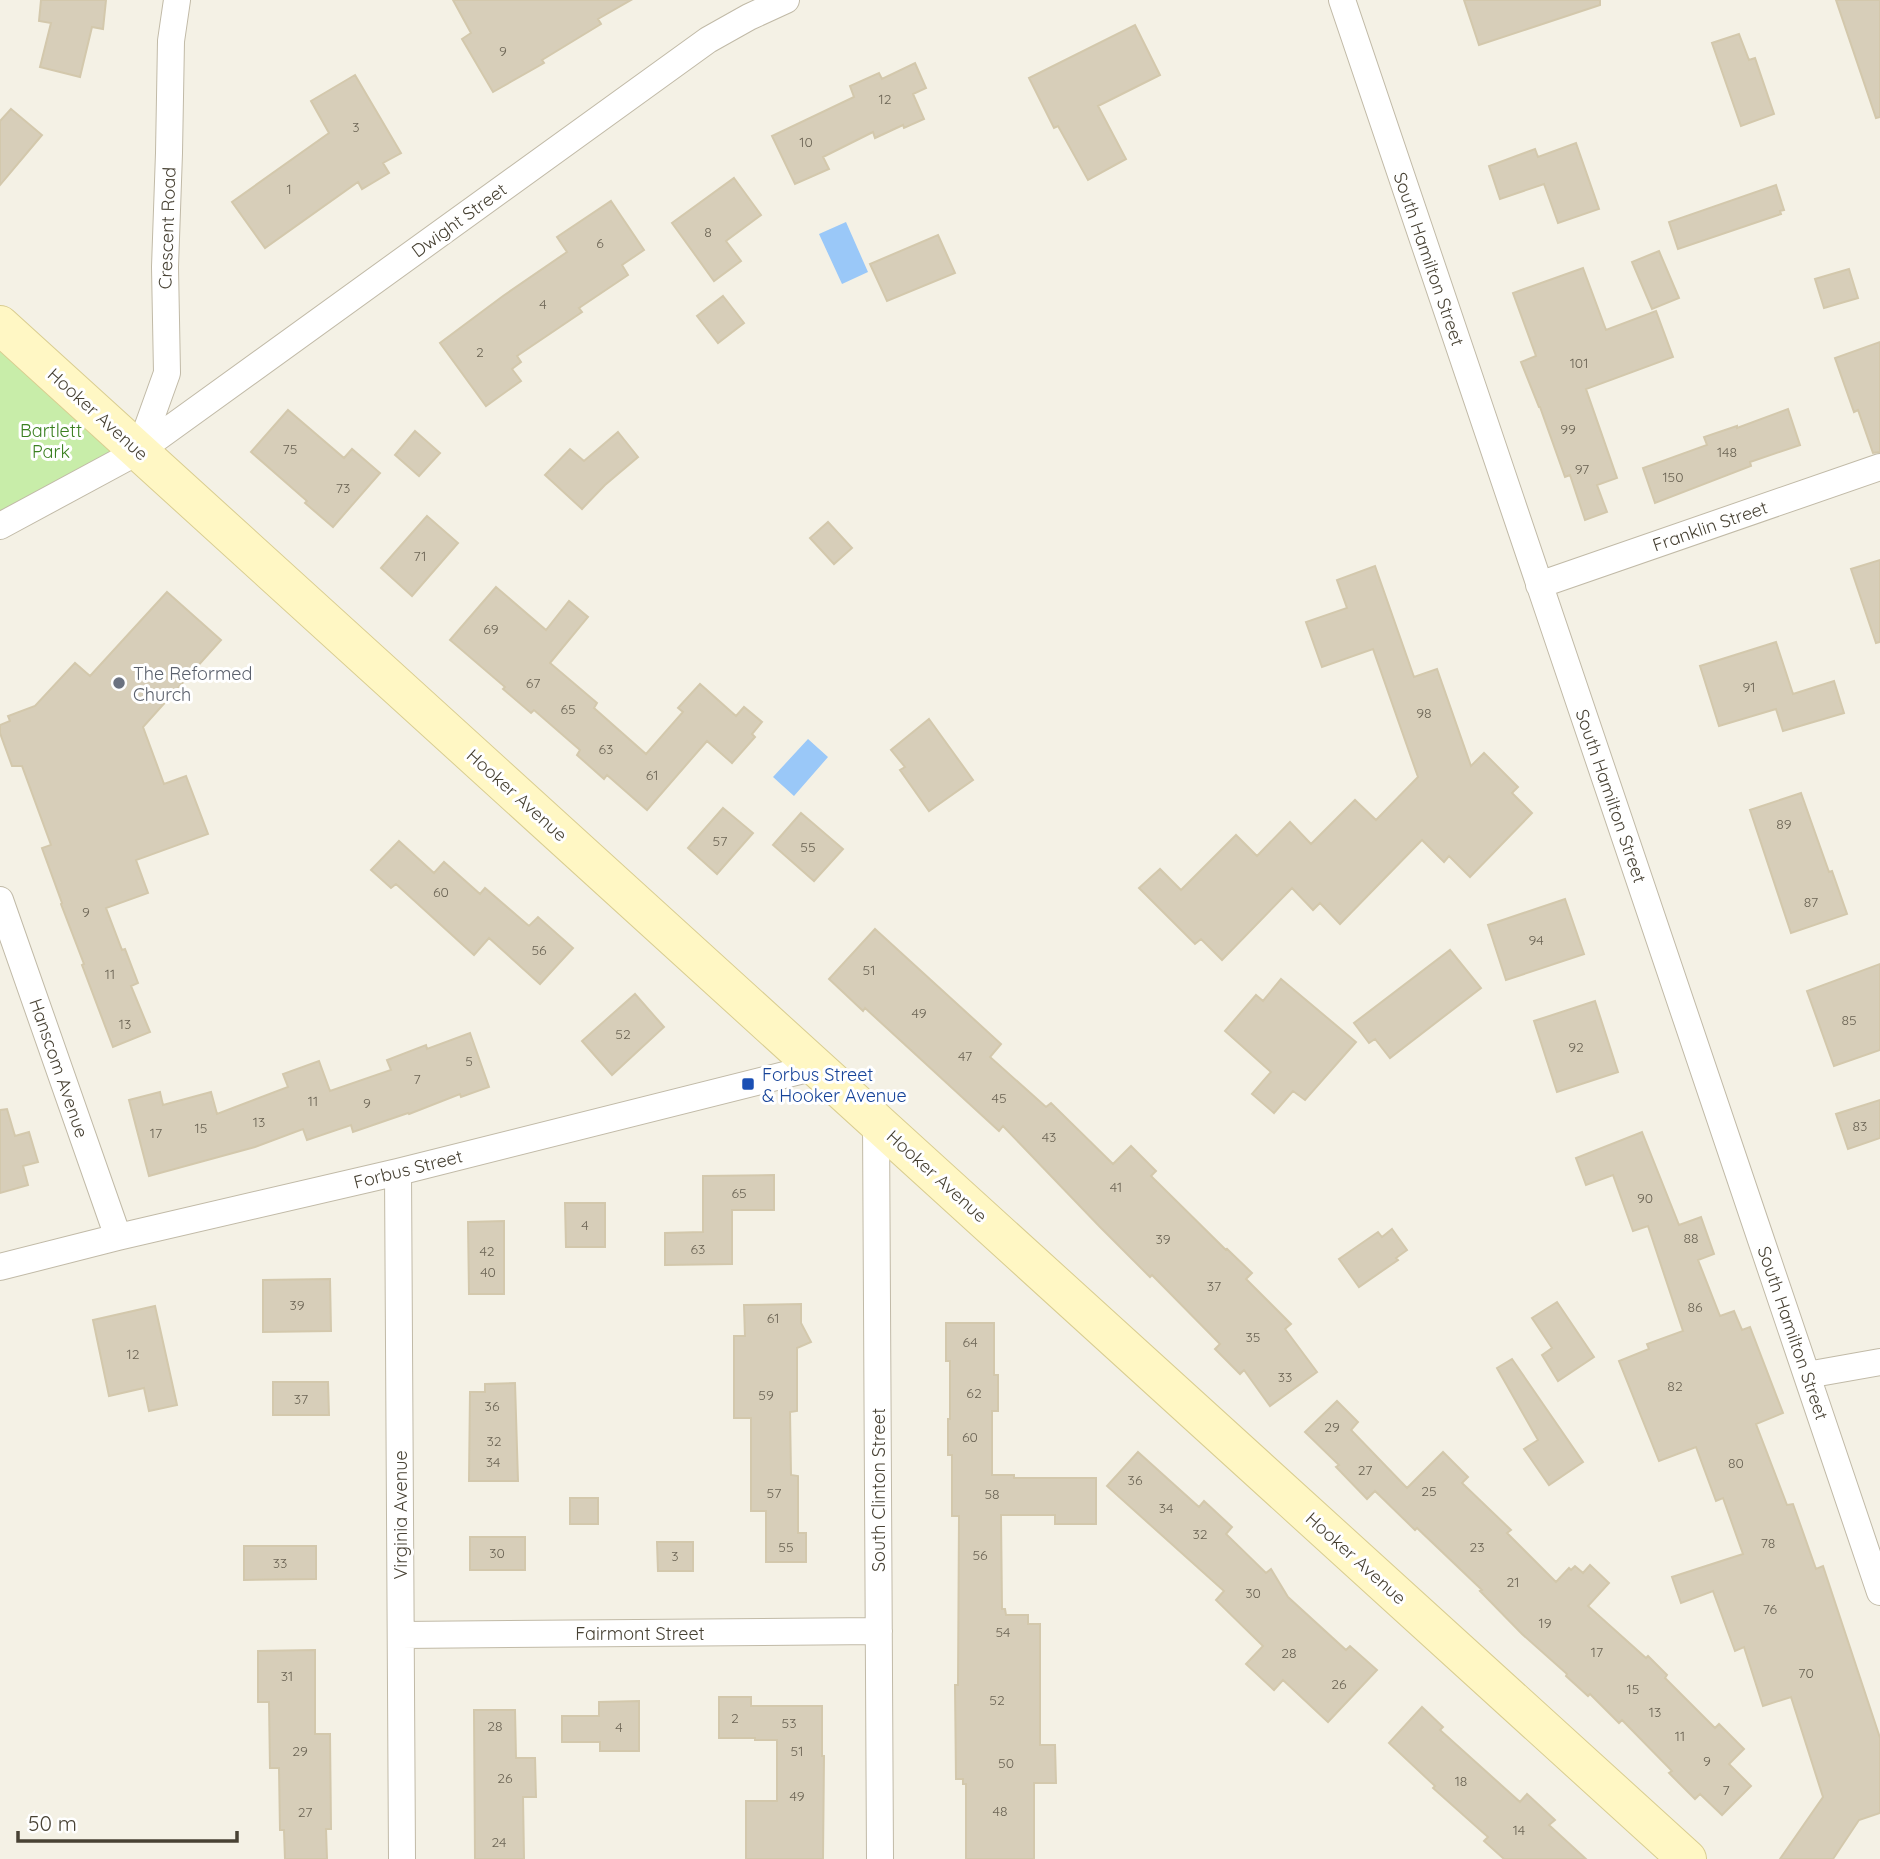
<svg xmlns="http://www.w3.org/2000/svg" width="1880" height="1859" viewBox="0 0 1880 1859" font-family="Quicksand,sans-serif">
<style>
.green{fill:#c8eda9}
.water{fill:#9ac8f8}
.building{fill:#d7ceb9;stroke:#d3c8ac;stroke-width:2}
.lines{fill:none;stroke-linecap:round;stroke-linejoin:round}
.street-casing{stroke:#c1baa7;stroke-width:28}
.secondary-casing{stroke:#d9cd90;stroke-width:40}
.street{stroke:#fff;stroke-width:26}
.secondary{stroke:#fff7c4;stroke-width:38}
.worship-dot{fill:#6b7280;stroke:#fff;stroke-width:2.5}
.transit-dot{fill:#1a4fb4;stroke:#fff;stroke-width:2.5}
.labels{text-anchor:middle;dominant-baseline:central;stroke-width:6;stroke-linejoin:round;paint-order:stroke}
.number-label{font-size:14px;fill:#6c6555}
.street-label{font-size:18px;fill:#484234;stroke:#fff}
.park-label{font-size:18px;fill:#3b8021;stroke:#fff}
.worship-label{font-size:18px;fill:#5b616d;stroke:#fff;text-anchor:start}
.transit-label{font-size:18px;fill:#164399;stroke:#fff;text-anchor:start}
</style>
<rect width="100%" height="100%" fill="#f4f1e5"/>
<!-- green -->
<path class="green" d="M0 325 139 451 0 526Z"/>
<!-- water -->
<path class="water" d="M846 222 868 272 842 284 819 234Z
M808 739 828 757 794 796 773 777Z"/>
<!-- building -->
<path class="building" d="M41 0H106L103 29 92 27 80 77 40 67 51 23 39 21Z
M453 0H631L598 19 601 24 542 60 544 63 493 92 462 39 471 33Z
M1464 0H1600V5L1479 45Z
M1836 0H1880V117L1876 118Z
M1135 25 1160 75 1098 106 1126 159 1088 180 1058 126 1054 128 1029 78Z
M1739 34 1749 60 1755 58 1774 114 1741 126 1712 43Z
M915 63 926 88 913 94 924 119 904 128 903 125 875 138 873 132 823 157 829 169 795 184 772 136 854 97 850 86 879 73 882 79Z
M355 75 401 153 383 163 389 173 362 189 358 182 265 248 232 202 329 133 311 101Z
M11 109 42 135 0 185V121Z
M1576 143 1599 209 1558 223 1544 184 1500 199 1489 166 1535 149 1538 157Z
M734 178 761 215 726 241 741 261 714 281 672 223Z
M1776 185 1784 210 1780 211 1781 214 1678 249 1669 222Z
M611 201 644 250 622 265 628 275 579 308 582 312 517 356 521 362 512 369 521 381 486 406 440 343 503 296 567 252 557 237Z
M938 235 955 273 887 301 870 264Z
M1659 251 1679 298 1652 309 1632 262Z
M1583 268 1606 330 1656 311 1673 357 1586 389 1617 478 1597 485 1607 512 1585 520 1570 475 1565 477 1540 407H1539L1521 362 1536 356 1513 293Z
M1849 269 1858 298 1824 308 1815 279Z
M723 296 744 323 718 343 697 316Z
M1880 342V452L1873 453 1858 410 1854 412 1835 358Z
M1788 409 1800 445 1750 462 1751 466 1655 503 1643 468 1707 445 1704 437 1737 426V428Z
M288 410 344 458 352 449 380 473 333 527 305 503 307 501 251 452Z
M415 431 440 453 419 476 395 455Z
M618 432 638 457 605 485 582 509 545 475 570 449 584 461Z
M427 516 458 543 412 596 381 568Z
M828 522 852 548 834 564 810 538Z
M1880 560V642L1876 643 1851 569Z
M1375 566 1414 677 1437 669 1471 766 1484 753 1518 787 1512 793 1532 813 1470 877 1449 856 1444 862 1422 840 1340 924 1320 903 1313 910 1292 888 1222 960 1201 939 1195 944 1139 888 1160 869 1181 890 1236 835 1257 856 1290 822 1311 844 1355 800 1376 820 1418 777 1373 649 1322 667 1306 622 1347 608 1337 580Z
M496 587 546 630 569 601 588 617 550 663 597 703 594 708 646 754 683 712 678 708 700 684 736 716 744 707 762 722 752 734 755 737 732 763 707 741 647 810 607 775 604 779 577 755 580 750 534 710 531 713 503 689 505 687 450 640Z
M167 592 221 640 143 727 164 784 186 776 208 834 136 860 148 893 106 908 122 950 125 949 138 983 131 986 150 1032 113 1047 82 965 84 964 61 904 62 903 42 848 51 845 22 766H12L0 733V725L10 721 8 716 35 706 75 663 90 676Z
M1776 642 1793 694 1834 681 1844 713 1783 731 1776 709 1719 726 1700 666Z
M929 719 973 780 929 811 900 770 905 767 891 750Z
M1801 793 1829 872 1832 871 1847 914 1791 933 1750 810Z
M723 808 753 833 717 874 688 848Z
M801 813 843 849 814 881 773 845Z
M399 841 434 873 444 862 480 894 485 888 529 926 538 917 573 948 540 984 489 938 474 955 396 884 391 888 371 870Z
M1565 899 1584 954 1506 980 1488 925Z
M875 929 1001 1044 990 1057 1046 1107 1051 1103 1113 1164 1131 1146 1156 1171 1151 1176 1226 1250 1227 1249 1252 1273 1246 1279 1291 1324 1285 1329 1317 1372 1270 1406 1244 1370 1240 1374 1215 1349 1220 1344 1152 1275 1150 1277 1100 1227 1003 1126 999 1131 865 1008 863 1011 829 979Z
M1450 950 1481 988 1390 1058 1375 1039 1369 1043 1354 1023Z
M1880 964V1050L1834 1066 1807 991Z
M1281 979 1356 1042 1305 1100 1293 1091 1274 1113 1252 1094 1271 1072 1225 1031 1256 995 1263 1001Z
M635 994 664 1027 612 1075 582 1041Z
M1595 1001 1618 1072 1557 1092 1534 1021Z
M470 1033 489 1087 461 1097 460 1094 409 1114 408 1113 353 1132 351 1125 307 1140 303 1129 255 1147 149 1176 129 1100 160 1092 163 1105 211 1092 217 1114 288 1087 283 1074 319 1061 330 1091 391 1070 387 1060 426 1045 427 1049Z
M1880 1100V1138L1848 1149 1836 1114Z
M7 1109 15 1136 29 1132 38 1162 23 1166 28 1185 0 1193V1110Z
M1642 1132 1679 1225 1701 1217 1714 1254 1698 1260 1720 1316 1734 1311 1742 1330 1750 1327 1783 1413 1756 1424 1787 1505 1793 1504 1816 1569 1823 1566 1880 1738V1813L1859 1820 1833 1859H1780L1823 1797 1791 1697 1763 1706 1744 1647 1735 1651 1713 1591 1681 1603 1672 1577 1743 1554 1723 1498 1716 1501 1696 1447 1659 1461 1619 1361 1649 1349 1647 1344 1683 1331 1648 1226 1633 1231 1613 1175 1586 1185 1576 1158Z
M774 1175V1210H732V1264L665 1265V1233L703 1232V1176Z
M565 1203H605V1247H566Z
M504 1221V1294H469L468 1222Z
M1392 1229 1407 1250 1396 1258 1398 1260 1359 1287 1339 1259 1378 1232 1382 1237Z
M330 1279 331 1331 263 1332V1280Z
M1557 1302 1594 1357 1558 1381 1542 1355 1552 1348 1532 1318Z
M801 1304V1323L811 1342 797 1348V1411L790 1412 791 1475 798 1476V1533H806V1562H766V1511H751V1418H734V1336H745L744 1305Z
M155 1306 177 1405 149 1411 144 1388 109 1396 93 1320Z
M946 1323H994V1375H998V1411H992V1475H1014V1478H1096V1524H1055V1515H1001L1002 1609H1005L1006 1615H1028V1624H1040V1745H1055L1056 1783H1034V1859H966V1784H963V1779H956L955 1685H958L959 1516H952V1455H948V1419H950V1361H946Z
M1512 1359 1583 1462 1549 1485 1524 1449 1538 1440 1497 1368Z
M273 1382H328L329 1415H273Z
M515 1383 518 1481H469L470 1392H485V1384Z
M1337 1401 1358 1422 1351 1430 1407 1488 1443 1452 1468 1477 1462 1483 1511 1530 1507 1533 1556 1582 1569 1568 1571 1570 1575 1566 1583 1573 1590 1565 1609 1583 1588 1606 1646 1658 1648 1656 1667 1675 1665 1678 1715 1728 1719 1724 1744 1749 1729 1764 1751 1786 1722 1815 1700 1794 1695 1799 1669 1773 1672 1771 1622 1720 1619 1723 1590 1694 1588 1696 1566 1676 1567 1674 1522 1634 1480 1591 1482 1590 1417 1528 1415 1530 1375 1491 1367 1499 1336 1467 1339 1465 1305 1432Z
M1138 1452 1199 1507 1204 1501 1232 1527 1226 1534 1266 1573 1271 1569 1288 1597 1346 1650 1350 1646 1377 1670 1328 1722 1283 1680 1274 1690 1246 1664 1263 1646 1216 1600 1224 1591 1107 1486Z
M570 1498H598V1524H570Z
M470 1537H525V1570H470Z
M657 1542H693V1571H658Z
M244 1546H316V1579L244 1580Z
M315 1650V1734H330L331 1829H326L327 1859H285L284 1830H280L279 1768H270L269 1702H258V1651Z
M719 1697H751V1706H822V1756H824L823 1859H746V1801H777V1740H755V1738H719Z
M639 1701V1751H600V1742H562V1716H599V1702Z
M1422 1707 1443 1727 1440 1730 1520 1802 1527 1794 1555 1820 1549 1825 1586 1859H1504L1484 1841 1488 1837 1433 1788 1435 1786 1389 1743Z
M474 1710H515L516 1758H535L536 1797H523L524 1859H475Z"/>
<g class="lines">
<defs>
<path id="street" d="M1342 0 1880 1592
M139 451 167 373 165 267 169 153 171 41 177 0
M0 526 139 451 708 40 749 17 786 0
M1539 585 1880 467
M0 900 118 1237
M876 1121 880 1859
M398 1172 402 1859
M0 1267 118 1237 398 1172 816 1067
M1807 1375 1880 1362
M401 1635 879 1631"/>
<path id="secondary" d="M0 325 1687 1859"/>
</defs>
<!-- street casing -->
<use href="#street" class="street-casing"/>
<!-- secondary casing -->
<use href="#secondary" class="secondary-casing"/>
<!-- street -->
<use href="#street" class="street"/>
<!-- secondary -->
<use href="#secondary" class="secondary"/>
</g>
<!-- markers -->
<circle class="worship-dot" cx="119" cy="683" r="7"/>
<rect class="transit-dot" x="741" y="1077" width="14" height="14" rx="3.5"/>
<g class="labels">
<!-- number labels -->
<g class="number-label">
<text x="503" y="51">9</text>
<text x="885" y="99">12</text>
<text x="356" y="127">3</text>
<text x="806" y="142">10</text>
<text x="289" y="189">1</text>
<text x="708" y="232">8</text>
<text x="600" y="243">6</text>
<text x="543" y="304">4</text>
<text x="480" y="352">2</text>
<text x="1579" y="363">101</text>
<text x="1568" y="429">99</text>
<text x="290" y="449">75</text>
<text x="1727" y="452">148</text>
<text x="1582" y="469">97</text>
<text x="1673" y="477">150</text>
<text x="343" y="488">73</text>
<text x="420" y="556">71</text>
<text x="491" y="629">69</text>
<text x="533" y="683">67</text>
<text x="1749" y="687">91</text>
<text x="568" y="709">65</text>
<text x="1424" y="713">98</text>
<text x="606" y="749">63</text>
<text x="652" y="775">61</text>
<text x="1784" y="824">89</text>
<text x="720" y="841">57</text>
<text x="808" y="847">55</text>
<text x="441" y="892">60</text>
<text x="1811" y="902">87</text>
<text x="86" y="912">9</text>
<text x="1536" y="940">94</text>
<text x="539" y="950">56</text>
<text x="869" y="970">51</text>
<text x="110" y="974">11</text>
<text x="919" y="1013">49</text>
<text x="1849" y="1020">85</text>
<text x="125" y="1024">13</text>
<text x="623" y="1034">52</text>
<text x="1576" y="1047">92</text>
<text x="965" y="1056">47</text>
<text x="469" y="1061">5</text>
<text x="417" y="1079">7</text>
<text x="999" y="1098">45</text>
<text x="313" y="1101">11</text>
<text x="367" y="1103">9</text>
<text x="259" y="1122">13</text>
<text x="1860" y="1126">83</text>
<text x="201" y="1128">15</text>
<text x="156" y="1133">17</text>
<text x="1049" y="1137">43</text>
<text x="1116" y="1187">41</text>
<text x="739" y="1193">65</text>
<text x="1645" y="1198">90</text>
<text x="585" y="1225">4</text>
<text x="1691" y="1238">88</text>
<text x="1163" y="1239">39</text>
<text x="698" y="1249">63</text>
<text x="487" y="1251">42</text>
<text x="488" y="1272">40</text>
<text x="1214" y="1286">37</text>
<text x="297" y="1305">39</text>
<text x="1695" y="1307">86</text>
<text x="773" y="1318">61</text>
<text x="1253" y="1337">35</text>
<text x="970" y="1342">64</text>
<text x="133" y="1354">12</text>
<text x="1285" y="1377">33</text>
<text x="1675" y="1386">82</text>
<text x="974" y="1393">62</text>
<text x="766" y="1395">59</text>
<text x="301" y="1399">37</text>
<text x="492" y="1406">36</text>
<text x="1332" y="1427">29</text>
<text x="970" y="1437">60</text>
<text x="494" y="1441">32</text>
<text x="493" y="1462">34</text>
<text x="1736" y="1463">80</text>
<text x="1365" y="1470">27</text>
<text x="1135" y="1480">36</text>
<text x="1429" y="1491">25</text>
<text x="774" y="1493">57</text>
<text x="992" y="1494">58</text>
<text x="1166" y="1508">34</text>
<text x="1200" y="1534">32</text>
<text x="1768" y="1543">78</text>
<text x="786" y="1547">55</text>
<text x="1477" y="1547">23</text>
<text x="497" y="1553">30</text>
<text x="980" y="1555">56</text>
<text x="675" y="1556">3</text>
<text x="280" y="1563">33</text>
<text x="1513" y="1582">21</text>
<text x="1253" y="1593">30</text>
<text x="1770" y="1609">76</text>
<text x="1545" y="1623">19</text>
<text x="1003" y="1632">54</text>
<text x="1597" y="1652">17</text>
<text x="1289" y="1653">28</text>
<text x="1806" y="1673">70</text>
<text x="287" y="1676">31</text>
<text x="1339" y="1684">26</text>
<text x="1633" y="1689">15</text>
<text x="997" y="1700">52</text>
<text x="1655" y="1712">13</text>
<text x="735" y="1718">2</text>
<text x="789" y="1723">53</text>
<text x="495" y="1726">28</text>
<text x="619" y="1727">4</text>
<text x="1680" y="1736">11</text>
<text x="300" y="1751">29</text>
<text x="797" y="1751">51</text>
<text x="1707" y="1761">9</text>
<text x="1006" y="1763">50</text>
<text x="505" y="1778">26</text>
<text x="1461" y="1781">18</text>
<text x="1726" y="1790">7</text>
<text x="797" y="1796">49</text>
<text x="1000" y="1811">48</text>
<text x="305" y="1812">27</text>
<text x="1519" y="1830">14</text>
<text x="499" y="1842">24</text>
</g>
<!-- street labels -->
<g class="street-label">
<text transform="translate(459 220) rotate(-36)">Dwight Street</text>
<text transform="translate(167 228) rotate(-88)">Crescent Road</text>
<text transform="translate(1429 259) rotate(71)">South Hamilton Street</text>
<text transform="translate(98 414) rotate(42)">Hooker Avenue</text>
<text transform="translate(1710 526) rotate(-19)">Franklin Street</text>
<text transform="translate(517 795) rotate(42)">Hooker Avenue</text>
<text transform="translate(1611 796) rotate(71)">South Hamilton Street</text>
<text transform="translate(59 1068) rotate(71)">Hanscom Avenue</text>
<text transform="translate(408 1169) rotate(-14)">Forbus Street</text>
<text transform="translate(937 1176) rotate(42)">Hooker Avenue</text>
<text transform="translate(1793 1333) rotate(71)">South Hamilton Street</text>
<text transform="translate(878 1490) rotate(-90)">South Clinton Street</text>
<text transform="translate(400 1515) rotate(-90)">Virginia Avenue</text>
<text transform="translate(1356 1558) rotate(42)">Hooker Avenue</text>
<text x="640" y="1633">Fairmont Street</text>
</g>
<!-- park labels -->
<g class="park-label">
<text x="51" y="430">Bartlett<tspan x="51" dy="21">Park</tspan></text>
</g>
<!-- worship labels -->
<g class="worship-label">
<text x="133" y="673">The Reformed<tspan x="133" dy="21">Church</tspan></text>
</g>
<!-- transit labels -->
<g class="transit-label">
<text x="762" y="1074">Forbus Street<tspan x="762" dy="21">&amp; Hooker Avenue</tspan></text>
</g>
</g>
<!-- scale -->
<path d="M18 1831v10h219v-10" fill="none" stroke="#484234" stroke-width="3.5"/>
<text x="28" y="1831" font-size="21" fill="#484234" stroke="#ffffff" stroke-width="5" paint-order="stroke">50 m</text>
</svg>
